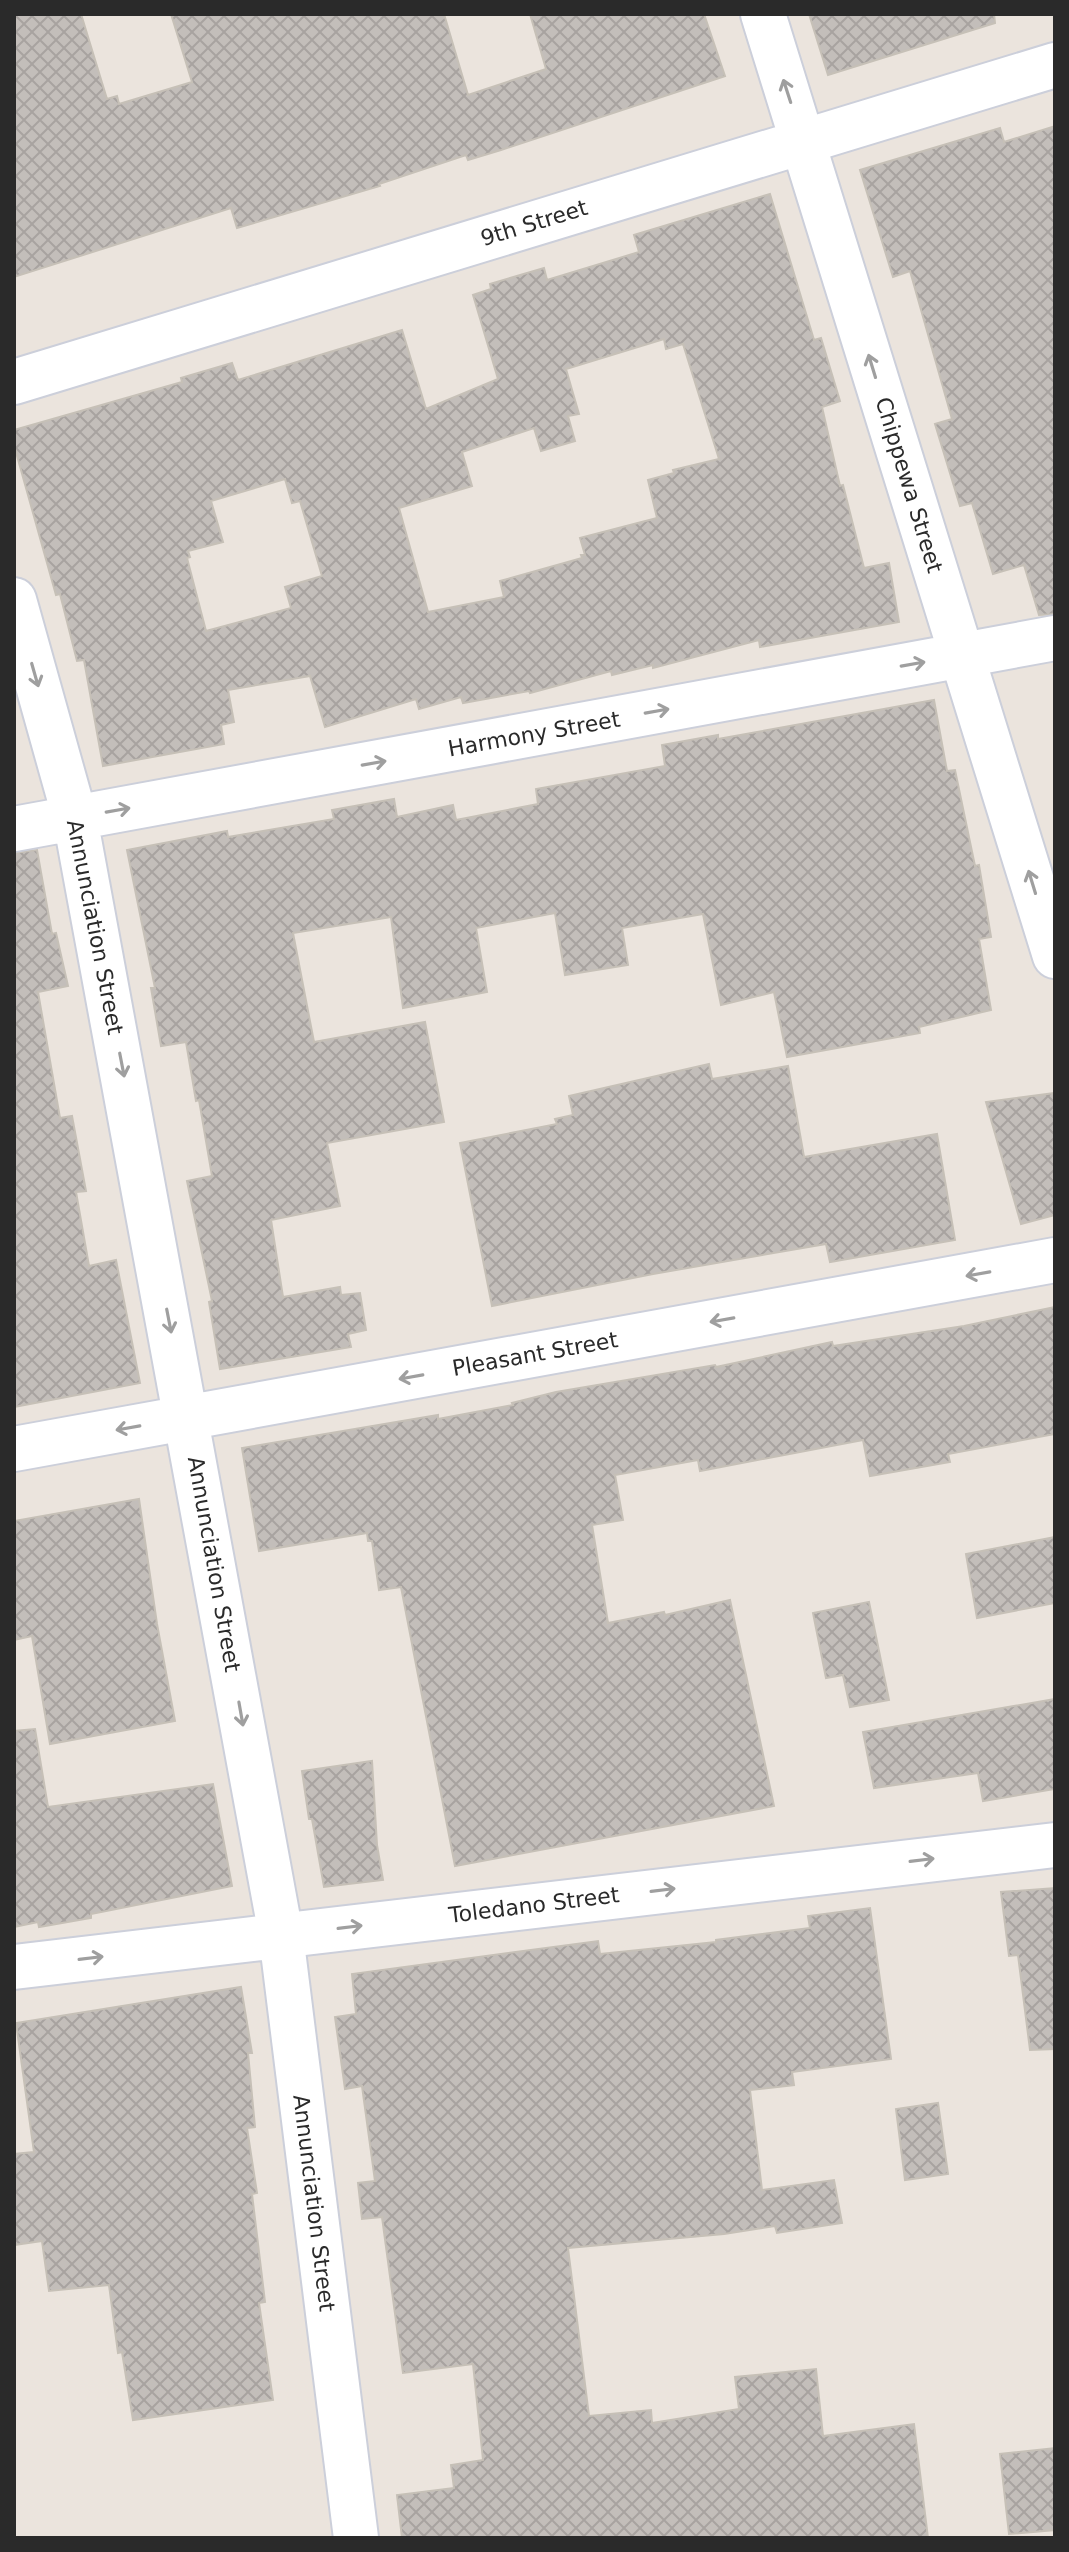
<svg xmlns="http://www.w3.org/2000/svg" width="1069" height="2552" viewBox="0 0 1069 2552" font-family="'DejaVu Sans',sans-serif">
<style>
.building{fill:url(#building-cross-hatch);stroke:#c6c0b7;stroke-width:2;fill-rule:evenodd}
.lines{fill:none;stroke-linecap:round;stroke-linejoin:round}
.minor-casing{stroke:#cccfda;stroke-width:48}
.minor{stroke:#fff;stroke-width:44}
.oneway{stroke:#9f9f9f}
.labels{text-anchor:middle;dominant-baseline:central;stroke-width:8;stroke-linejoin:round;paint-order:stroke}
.street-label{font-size:22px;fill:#2a2a2a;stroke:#fff}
</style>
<defs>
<pattern id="building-cross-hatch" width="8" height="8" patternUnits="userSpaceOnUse" patternTransform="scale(2)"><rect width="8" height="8" fill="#c3beba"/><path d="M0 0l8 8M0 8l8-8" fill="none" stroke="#a8a3a0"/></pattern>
</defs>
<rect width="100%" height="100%" fill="#ebe4dd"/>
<!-- building -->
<path class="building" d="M14 14H81L107 99 117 96 119 104 192 82 171 14H444L468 95 546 69 530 14H704L725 76 501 150 468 160 466 155 379 184 380 186 237 228 231 208 14 277Z
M809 14H994L995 23 828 75Z
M1055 126V614L1039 615 1024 565 993 574 972 503 960 506 935 424 952 419 910 271 893 277 860 170 1000 128 1004 142Z
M770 194 814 340 821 338 840 401 822 407 840 486 843 485 864 568 889 563 899 622 760 647 759 640 653 668V665L612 675 611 671 530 693 529 691 463 703 461 697 419 709 416 699 325 727 310 676 228 690 234 722 221 725 224 744 103 766 84 660 77 661 60 594 56 595 14 445V430L182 382 181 378 232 363 238 380 402 330 426 409 498 379 473 295 491 289 490 284 544 268 547 280 639 252 634 235ZM664 339 666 349 683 344 719 459 673 470 674 473 648 480 657 518 580 538 585 555H581L582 558 500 581 504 597 428 612 399 508 472 486 462 452 534 428 541 451 575 441 568 416 579 414 566 369ZM285 479 292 503 300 501 322 576 285 587 291 608 206 631 187 558 190 557 188 551 223 542 211 501Z
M934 700 947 771 955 770 975 866 979 865 991 937 979 939 991 1010 919 1027 920 1033 787 1057 774 992 721 1005 703 914 622 928 628 965 565 975 555 913 476 928 487 992 403 1008 391 917 293 933 314 1042 425 1022 444 1122 327 1143 340 1206 271 1220 283 1297 340 1287 341 1295 360 1293 366 1330 348 1334 351 1347 220 1369 209 1302 212 1301 187 1181 212 1176 199 1100 196 1101 186 1042 161 1046 151 988H155L127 850 227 831 228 837 334 819 332 810 394 799 397 817 453 805 456 820 538 804 536 789 665 766 662 745 718 735V739Z
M37 850 52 934 56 933 68 986 38 992 60 1118 72 1116 86 1191 76 1192 89 1266 116 1260 140 1383 14 1407V853Z
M709 1064 712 1079 788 1066 804 1157 937 1134 955 1240 830 1262 826 1244 653 1274 492 1306 460 1143 557 1124 555 1119 573 1115 569 1096Z
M1055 1093V1215L1021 1224 986 1102Z
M1055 1307V1434L948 1454 950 1462 870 1476 863 1440 700 1471 698 1460 615 1475 623 1520 592 1525 608 1623 664 1612 665 1615 730 1600 774 1806 455 1866 401 1587 379 1590 372 1541H368L367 1533 259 1551 242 1448 438 1415V1419L513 1405 512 1403 556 1392 715 1365 716 1367 832 1342 833 1346 964 1326Z
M139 1499 157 1624 175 1721 50 1744 32 1636 14 1640V1521Z
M1055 1537V1603L977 1618 966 1554Z
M869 1602 889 1700 850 1707 843 1675 826 1678 813 1613Z
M1055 1699V1789L983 1801 978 1773 874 1788 863 1732Z
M35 1729 48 1807 213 1784 232 1886 91 1914V1918L39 1927 38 1922 14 1927V1731Z
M372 1761 377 1845 383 1880 324 1887 312 1819H309L302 1771Z
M1055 1888V2049L1030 2050 1018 1955 1009 1956 1001 1892Z
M870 1908 891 2059 792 2072 794 2085 750 2090 762 2190 834 2180 842 2223 777 2233 775 2226 724 2234 568 2248 589 2416 651 2410 652 2423 739 2409 735 2377 816 2369 823 2436 914 2424 928 2538H402L397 2495 454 2488 451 2465 483 2460 473 2364 403 2373 382 2217 362 2219 358 2183 375 2181 362 2086 345 2089 335 2017 356 2014 352 1974 598 1941 600 1954 716 1942V1940L810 1928 808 1916Z
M241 1987 252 2053H248L255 2127 247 2128 257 2193 252 2194 265 2302 259 2303 273 2400 133 2420 122 2352 118 2353 109 2285 49 2291 42 2241 14 2245V2154L34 2152 16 2023Z
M938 2103 948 2174 905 2180 896 2109Z
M1055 2448V2530L1009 2534 1000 2454Z"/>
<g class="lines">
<defs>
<path id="minor" d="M763 14 1055 956
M14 382 1055 65
M14 600 75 818 281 1935 356 2538
M14 829 1055 638
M14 1449 1055 1260
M14 1967 1055 1845"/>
</defs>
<!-- minor casing -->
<use href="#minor" class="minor-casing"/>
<!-- minor -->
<use href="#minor" class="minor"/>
</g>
<!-- one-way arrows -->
<defs><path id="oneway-shaft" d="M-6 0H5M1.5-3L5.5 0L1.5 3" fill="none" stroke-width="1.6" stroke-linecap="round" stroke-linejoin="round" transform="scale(2)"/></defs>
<g class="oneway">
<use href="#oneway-shaft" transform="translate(787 91) rotate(-108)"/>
<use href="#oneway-shaft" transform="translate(872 366) rotate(-107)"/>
<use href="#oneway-shaft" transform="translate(913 664) rotate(-10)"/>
<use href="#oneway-shaft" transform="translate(35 675) rotate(74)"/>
<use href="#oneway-shaft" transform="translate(657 711) rotate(-10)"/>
<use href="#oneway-shaft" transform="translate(374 763) rotate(-10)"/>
<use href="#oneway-shaft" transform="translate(118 810) rotate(-10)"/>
<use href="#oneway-shaft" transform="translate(1032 882) rotate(-107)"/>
<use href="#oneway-shaft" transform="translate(122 1065) rotate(79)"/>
<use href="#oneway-shaft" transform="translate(978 1274) rotate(170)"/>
<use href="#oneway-shaft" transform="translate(722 1320) rotate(170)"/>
<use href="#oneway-shaft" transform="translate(169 1321) rotate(79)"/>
<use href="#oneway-shaft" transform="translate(411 1377) rotate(170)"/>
<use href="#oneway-shaft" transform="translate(128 1428) rotate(170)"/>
<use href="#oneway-shaft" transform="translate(241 1714) rotate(80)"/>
<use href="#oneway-shaft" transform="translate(922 1860) rotate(-7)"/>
<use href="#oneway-shaft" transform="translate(663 1890) rotate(-7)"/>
<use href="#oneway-shaft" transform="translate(350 1927) rotate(-7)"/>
<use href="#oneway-shaft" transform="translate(91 1958) rotate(-7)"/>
</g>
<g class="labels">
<!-- street labels -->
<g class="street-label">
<text transform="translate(534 223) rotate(-17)">9th Street</text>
<text transform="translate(909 485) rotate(73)">Chippewa Street</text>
<text transform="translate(534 734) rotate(-10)">Harmony Street</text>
<text transform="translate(95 927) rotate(79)">Annunciation Street</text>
<text transform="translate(535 1354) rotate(-10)">Pleasant Street</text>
<text transform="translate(214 1564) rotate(80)">Annunciation Street</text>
<text transform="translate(534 1905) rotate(-7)">Toledano Street</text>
<text transform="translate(314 2203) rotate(83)">Annunciation Street</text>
</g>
</g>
<!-- border -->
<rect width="1069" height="2552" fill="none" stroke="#2a2a2a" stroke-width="32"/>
</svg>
